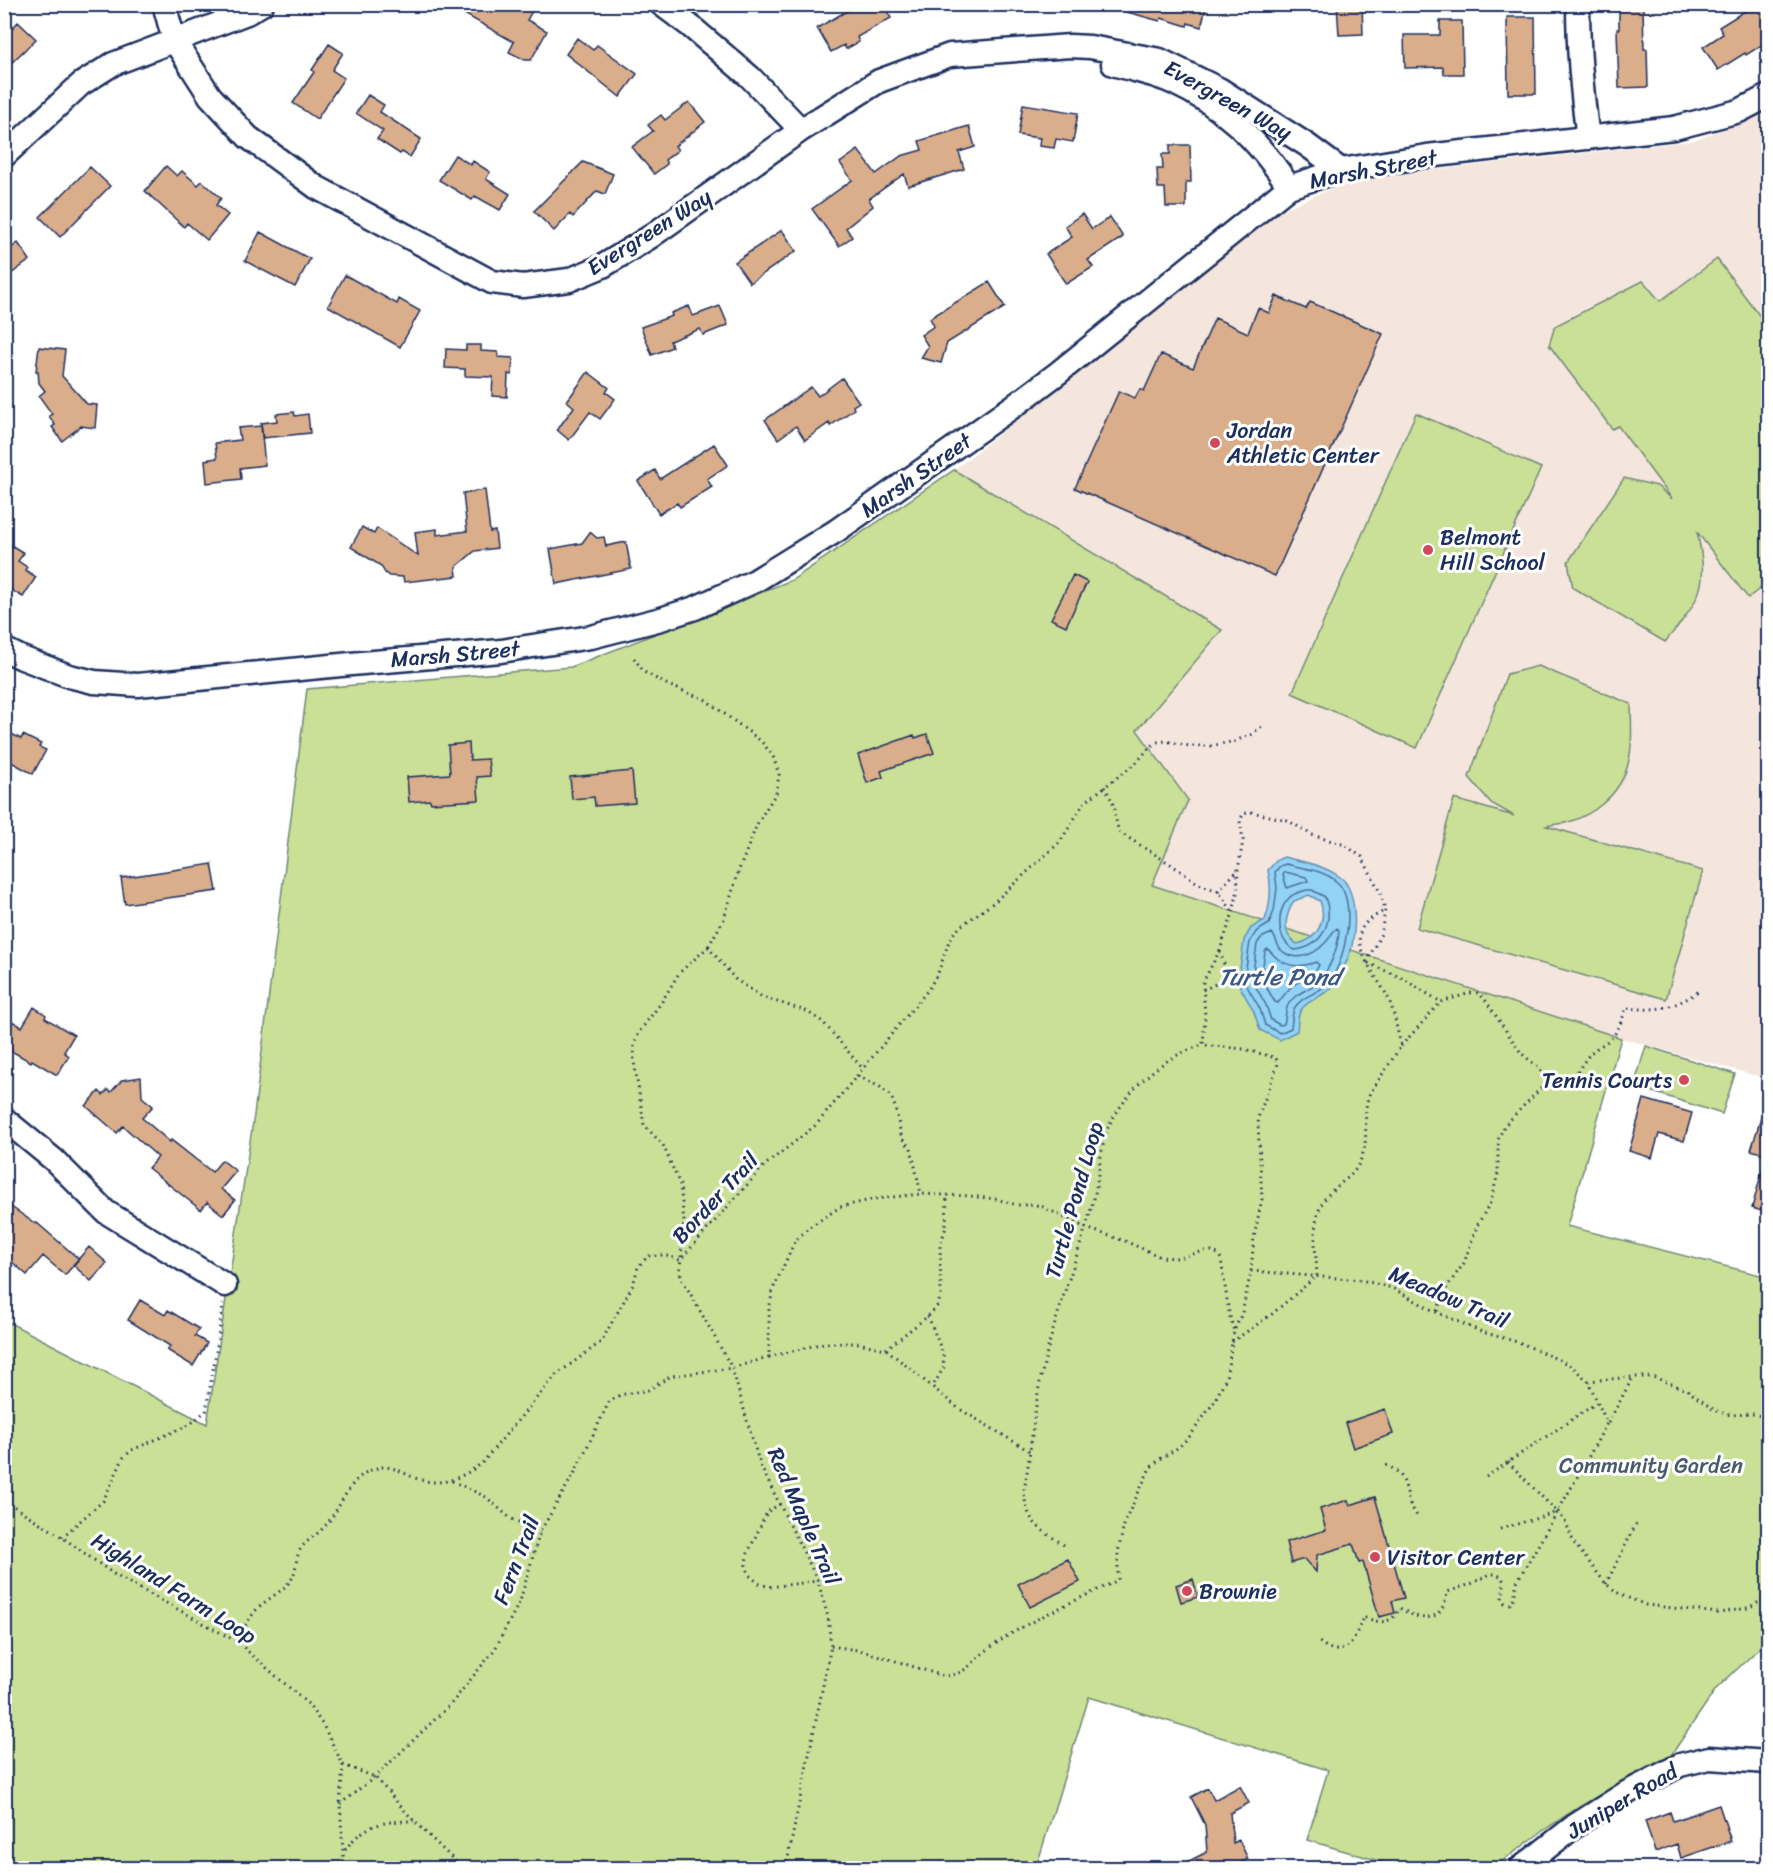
<svg xmlns="http://www.w3.org/2000/svg" width="1773" height="1873" viewBox="0 0 1773 1873" font-family="Sriracha,sans-serif">
<style>
.built{fill:#f4e6dc}
.green{fill:#cae096;stroke:#72887a;stroke-width:1.5}
.water{fill:#92d2f4;stroke:#6291b8;stroke-width:1.5;fill-rule:evenodd}
.lines{fill:none;stroke-linecap:round;stroke-linejoin:round}
.shore{stroke:#4b709a;stroke-width:1.5}
.building{fill:#daad8b;stroke:#1b2f5e;stroke-width:1.5}
.minor-casing{stroke:#1b2f5e;stroke-width:27}
.path{stroke:#1b2f5e;stroke-width:3;stroke-dasharray:1.5 4.5;stroke-linecap:butt}
.minor{stroke:#fff;stroke-width:22}
.poi-dot{fill:#d1495b;stroke:#fff;stroke-width:2}
.labels{text-anchor:middle;dominant-baseline:central;stroke-width:6;stroke-linejoin:round;paint-order:stroke}
.street-label{font-size:22px;fill:#1b2f5e;stroke:#fff}
.poi-label{font-size:22px;fill:#1b2f5e;stroke:#fff;text-anchor:start}
.park-label{font-size:22px;fill:#475b6c;stroke:#fff}
.water-label{font-size:24px;font-style:italic;fill:#395884;stroke:#fff}
</style>
<rect width="100%" height="100%" fill="#fff"/>
<filter id="ink" filterUnits="userSpaceOnUse"><feTurbulence type="fractalNoise" baseFrequency=".0167" numOctaves="2"/><feDisplacementMap in="SourceGraphic" scale="12" xChannelSelector="R" yChannelSelector="G"/><feConvolveMatrix kernelMatrix="1 2 1 2 8 2 1 2 1" color-interpolation-filters="sRGB"/></filter>
<g filter="url(#ink)">
<!-- built -->
<path class="built" d="M1768 106V1079L1621 1038 1152 885 1188 800 954 470 1105 350 1245 234 1284 209 1328 190 1372 177 1691 141 1736 125Z"/>
<!-- green -->
<path class="green" d="M1717 259 1768 327V582L1748 598 1697 532C1710 587 1700 600 1665 642L1573 588 1568 562 1624 478 1657 486 1672 499 1618 426 1612 429 1549 345 1555 326 1643 281 1660 301Z
M1416 413 1541 468 1417 748 1292 693Z
M954 470 1222 630 1137 730 1188 800 1152 885 1621 1038 1567 1226 1768 1277V1640L1716 1689 1668 1760 1614 1787 1579 1807 1544 1830 1493 1868H1403L1307 1840 1328 1770 1089 1697 1036 1868H5L4 1320 207 1424 254 1115 307 689 571 667 792 580Z
M1538 666 1631 704C1632 744 1635 777 1602 804 1593 812 1581 818 1569 822 1562 824 1553 824 1546 826L1703 871 1666 999 1417 928 1454 799 1514 816 1491 803 1469 777 1507 674Z
M1646 1046 1735 1074 1722 1114 1634 1086Z"/>
<!-- water -->
<path class="water" d="M1284 857C1303 862 1324 865 1340 877 1357 889 1356 928 1352 946 1350 955 1340 977 1335 984 1327 996 1305 1000 1300 1012 1297 1017 1298 1025 1297 1031L1280 1040 1260 1030 1254 1012 1238 983 1244 940 1251 928 1265 920C1271 903 1272 888 1268 870L1277 860ZM1309 895 1320 901C1327 920 1318 940 1297 944 1280 934 1286 914 1294 901Z"/>
<g class="lines">
<!-- shore -->
<path class="shore" d="M1286 864C1302 868 1324 870 1337 882 1358 900 1345 962 1330 981 1320 994 1301 995 1294 1009 1292 1015 1292 1022 1291 1028L1280 1033 1265 1025 1260 1009 1244 981 1250 942 1256 932 1269 924 1274 911 1277 888 1275 872 1280 866Z
M1285 872 1306 877 1308 881 1287 888 1283 875Z
M1307 890H1312L1325 897C1334 921 1323 947 1295 950 1277 941 1275 913 1289 898 1293 893 1301 892 1307 890Z
M1337 928 1339 931C1338 950 1329 973 1314 985 1304 992 1294 994 1288 1005 1285 1011 1286 1018 1284 1024L1280 1025 1271 1020 1266 1005 1252 980 1257 944 1261 938 1272 933C1276 938 1277 946 1281 950 1295 963 1314 955 1325 943 1331 938 1331 932 1337 928Z
M1267 949C1271 951 1273 955 1278 959 1290 968 1302 967 1316 962L1319 965C1314 978 1301 978 1291 987 1286 992 1282 998 1278 1003L1275 1002 1261 978 1265 952Z"/>
</g>
<!-- building -->
<path class="building" d="M473 4H536L527 20 547 31 531 60H525L509 52 514 42 466 15Z
M859 4H883L891 18 857 37 859 42 846 49 844 45 831 52 817 28Z
M1116 4H1207L1201 27 1188 23 1187 26 1161 18 1160 21 1116 9Z
M1337 4H1362L1363 34 1339 35Z
M1622 4H1639V7H1643L1644 49H1647L1648 87 1619 88 1617 29H1619V7H1622Z
M1756 4H1762L1768 15V41L1746 55 1745 53 1718 70 1703 47 1723 34 1719 27Z
M1507 17H1535L1536 94H1508Z
M1440 21H1462L1463 74H1444L1443 67 1405 68 1404 35H1440Z
M18 22 36 39 4 70V37Z
M577 38 593 50 597 45 637 74 620 97 566 54Z
M329 44 343 53 332 70 344 78 317 119 293 103 314 72 312 70Z
M368 95 384 105 380 112 421 139 410 157 402 152 400 154 377 139 383 131 356 113Z
M689 102 705 122 675 146 678 150 665 160 667 164 654 174 632 147 653 131 648 125 661 115 665 120Z
M1023 104 1078 113 1073 142 1056 139 1054 148 1039 146 1040 138 1018 135Z
M969 126 975 147 959 152 964 169 908 186 904 174 869 199 873 206 846 228 852 237 839 246 812 209 852 180 840 163 858 150 876 174 901 156 922 150 919 141Z
M1170 145H1190L1191 182H1186V207H1166L1165 188H1158L1157 169H1163L1162 154H1170Z
M455 155 471 165 473 161 490 172 486 179 510 194 500 210 475 196 472 200 439 180Z
M583 162 613 174 605 194 597 191 573 217 570 214 554 231 534 211Z
M166 166 177 176 182 171 198 185 202 181 221 198 216 205 228 215 207 240 187 223 184 227 145 191Z
M90 167 110 186 60 237 40 217Z
M1082 214 1092 229 1110 217 1123 237 1088 260 1093 267 1066 284 1046 254 1072 237 1065 226Z
M782 230 796 251 750 283 735 262Z
M260 232 310 259 295 287 245 261Z
M18 243 30 260 4 279V253Z
M345 275 397 304 399 299 420 311 400 347 328 306Z
M989 282 1005 307 947 343 941 363 921 358 928 346 921 335 934 326 930 318Z
M1276 296 1306 309 1310 302 1383 334 1275 576 1075 488 1119 391 1135 398 1140 389 1144 391 1161 354 1193 368 1215 318 1248 333 1258 308 1269 313Z
M689 306 693 316 720 306 728 325 703 335 700 329 670 341 672 347 652 355 641 327 672 316 671 313Z
M466 345H481V351L498 352V357L513 358 512 375 508 374 507 397 492 396 493 377 465 376V369L445 368 446 349 466 350Z
M39 347 65 350 62 376 87 404 97 405 95 428 81 426 62 441 52 427 55 425 49 416 52 414 39 396 45 391 39 383 38 371H36Z
M588 372 609 388 606 392 615 399 600 419 590 412 569 440 557 430 574 407 567 401Z
M842 378 859 402 853 406 854 409 830 426 829 423 805 440 796 426 778 439 765 420 811 387 818 396Z
M294 412 295 416 308 414 310 433 263 438 261 423 277 421 276 414Z
M261 426 265 465 240 468 241 479 207 483 205 460 217 458 215 443 240 440 238 428Z
M714 444 728 465 707 479 712 487 680 507 677 503 659 514 638 481 655 470 660 479Z
M485 490 490 532 495 531 497 548 475 551 456 567 457 576 404 582 403 577 389 576 385 573 381 566 351 547 362 527 374 534 377 528 418 556 415 532 437 529V535L467 531 463 493Z
M590 532 597 538 604 537 606 546 626 542 631 569 556 584 550 549 582 543Z
M4 541 24 553 18 561 27 567 25 570 36 577 23 597 4 586Z
M1073 575 1087 582 1066 626 1051 619Z
M4 730 21 739 23 735 41 744 39 747 46 750 33 774 4 758Z
M927 734 934 753 881 771 883 777 867 783 858 755 914 735 915 738Z
M469 743 470 760 488 759 490 776 477 777 479 800 431 803 430 800 409 802 407 777 450 774 448 745Z
M632 771 635 803 595 806 594 797 572 799 570 777Z
M212 864 217 891 125 904 121 878Z
M34 1007 46 1015 45 1018 74 1035 64 1052 69 1056 57 1075 32 1060 31 1062 4 1047V1034L12 1021 22 1027Z
M141 1077 142 1097 153 1106 142 1118 170 1142 171 1140 212 1172 222 1160 236 1171 221 1189 235 1200 223 1215 207 1202 201 1210 148 1168 158 1157 123 1126 117 1133 86 1106 99 1091 103 1095 108 1090 111 1092 122 1080Z
M1644 1099 1692 1113 1684 1141 1659 1134 1652 1158 1629 1151Z
M1765 1105 1768 1106V1155L1751 1150Z
M1764 1164H1768V1213L1752 1208Z
M4 1202 36 1224 37 1223 79 1259 65 1275 43 1256 27 1275 4 1255Z
M89 1247 107 1263 91 1281 73 1265Z
M140 1300 165 1315 168 1310 199 1329 195 1336 207 1343 193 1366 167 1350 170 1346 128 1320Z
M1385 1409 1393 1434 1353 1448 1345 1423Z
M1375 1497 1404 1598 1392 1601 1395 1613 1379 1617 1363 1562 1359 1563 1353 1544 1317 1555 1316 1572 1304 1559 1291 1563 1286 1542 1326 1530 1320 1509 1348 1500 1350 1505Z
M1068 1559 1080 1582 1030 1607 1018 1584Z
M1193 1579 1198 1597 1181 1602 1176 1585Z
M1240 1786 1249 1803 1230 1813 1233 1843 1239 1840 1248 1859 1228 1869H1173L1207 1852 1205 1825 1191 1797 1208 1788 1214 1800Z
M1719 1805 1731 1841 1681 1858 1677 1844 1655 1852 1645 1821 1670 1812 1673 1821Z"/>
<g class="lines">
<defs>
<path id="minor" d="M164 4 174 40 210 96 248 137 316 187 492 282 523 286 569 280 603 266 650 237 801 130 879 81 950 55 1070 46 1090 47 1160 60 1219 89 1307 145 1341 170
M661 4 689 25 750 77 801 130
M1578 4C1578 50 1582 94 1588 138
M1113 64C1132 70 1156 74 1174 83 1222 105 1261 143 1289 187
M4 156 81 84 113 64 247 13 262 4
M4 649 22 658 69 676 94 682 138 685 351 664 501 651 591 637 661 619 695 608 755 581 836 531 1018 403 1058 373 1289 187 1341 170 1427 156 1674 128 1739 111 1768 96
M4 1119 54 1160 106 1212 225 1285
M1521 1868 1576 1825 1626 1793 1680 1765 1709 1758 1768 1762"/>
</defs>
<!-- minor casing -->
<use href="#minor" class="minor-casing"/>
<!-- path -->
<path class="path" d="M634 658 644 672 668 685 706 700 761 741 773 756 779 775 776 793 758 822 739 870 724 919 708 947
M1104 787C1117 805 1113 813 1119 832L1172 865 1199 884 1218 891 1233 912
M1218 891 1237 871
M1368 963 1402 978 1441 1002
M1228 978H1249
M1203 990 1228 978 1220 951
M1401 1046 1441 1002 1470 993H1477L1484 998 1521 1053 1539 1068 1547 1082C1573 1089 1576 1071 1589 1055 1594 1049 1602 1045 1608 1041 1618 1033 1622 1020 1626 1008 1656 1011 1673 1009 1699 991
M858 1076 880 1087 890 1095 894 1103 902 1139 911 1148 921 1194
M1251 1271 1361 1280 1392 1288 1436 1312 1482 1332 1521 1343 1559 1360 1571 1366 1588 1381 1607 1423C1579 1475 1549 1527 1519 1578 1514 1586 1517 1597 1510 1604L1505 1603 1502 1599 1504 1583 1502 1577 1496 1574H1490L1471 1584 1447 1592C1443 1623 1422 1623 1400 1608 1390 1626 1380 1623 1363 1617 1354 1641 1345 1663 1318 1641
M1437 1311 1447 1287 1464 1263 1477 1226 1490 1203 1498 1174V1140L1504 1126 1547 1082
M928 1316 943 1354 944 1367 932 1388
M1232 1342 1272 1314 1317 1276C1316 1247 1308 1211 1333 1190 1347 1177 1355 1176 1362 1156 1370 1135 1361 1113 1370 1093L1401 1046C1397 1031 1395 1014 1389 1000 1381 980 1346 945 1365 924 1370 918 1379 914 1385 910
M886 1349 928 1316 938 1305 941 1295 940 1246 946 1227 947 1195
M769 1357 824 1343H858L886 1349 958 1408 1031 1452
M1588 1381 1633 1377H1653L1687 1390 1714 1410 1730 1415 1754 1414 1768 1418
M1608 1423 1633 1377
M1508 1462 1557 1512
M1386 1465C1405 1474 1404 1482 1409 1501 1411 1507 1415 1513 1419 1519
M1486 1477 1598 1402
M452 1481 486 1497 510 1518 540 1532
M4 1500 62 1537 115 1575 236 1641 308 1704 323 1725 343 1765 375 1777 414 1821 462 1868
M780 1504 767 1512 747 1555 746 1565 749 1575 760 1584 769 1587 818 1581
M1500 1529 1558 1512 1566 1523 1574 1543 1606 1584 1621 1595 1646 1605 1719 1613 1748 1608 1768 1597
M62 1537 103 1501 124 1457 132 1450 189 1425 206 1411 217 1346 223 1304
M1064 1545C1040 1529 1026 1523 1024 1491 1030 1457 1033 1421 1039 1387 1051 1324 1076 1264 1093 1202 1100 1177 1099 1141 1113 1118 1135 1083 1162 1057 1203 1045L1205 1017 1203 982 1220 950 1233 913 1237 894 1238 870 1243 840 1240 821 1243 814 1251 812 1287 820 1312 835 1345 845 1362 857 1381 894 1385 910 1381 934 1366 963
M1606 1584 1636 1524
M236 1641C243 1630 250 1616 259 1607 269 1598 283 1591 291 1580 297 1571 295 1559 300 1550 306 1540 316 1536 323 1528 342 1509 348 1475 377 1468 391 1464 403 1473 415 1478 441 1488 463 1478 483 1462L556 1375 601 1342 633 1285 638 1267 648 1256 664 1255 680 1260 764 1166 816 1125 928 990 938 973 948 944 953 934 962 925 993 903 1060 842 1084 803 1137 762 1149 748 1157 742 1166 741 1189 746H1211L1235 741 1252 734 1262 726
M831 1646 864 1651 943 1676C966 1675 969 1664 986 1651 1025 1621 1074 1602 1118 1580V1552L1125 1521 1150 1468 1160 1459 1179 1447 1190 1436 1214 1402 1226 1378 1234 1331 1242 1313 1251 1271 1254 1237 1262 1199 1258 1124 1259 1115 1278 1064 1276 1058 1244 1049 1203 1045
M343 1765 340 1804 344 1868
M340 1804 375 1777 451 1704 495 1649 520 1601 540 1532 575 1472 609 1402 620 1395 648 1390 671 1376 732 1368 769 1357V1310L773 1289 795 1241 808 1228 840 1207 875 1199 921 1194 970 1196 996 1199 1017 1205H1036L1043 1207 1086 1228 1125 1241 1161 1257 1179 1258 1204 1251H1211L1218 1254 1221 1259 1229 1313 1234 1331
M345 1850C364 1824 382 1821 414 1821
M690 1868 704 1864 723 1868
M732 1868 767 1867 771 1868
M786 1868 831 1646 828 1617 818 1581 760 1465 732 1368 681 1277 680 1268 684 1221 680 1185 663 1145 644 1125 634 1061V1046L639 1032 661 1003 679 973 708 947 735 979 762 997 806 1011 823 1022 863 1069"/>
<!-- minor -->
<use href="#minor" class="minor"/>
</g>
</g>
<!-- markers -->
<g class="poi-dot">
<circle cx="1215" cy="443" r="6"/>
<circle cx="1428" cy="550" r="6"/>
<circle cx="1684" cy="1080" r="6"/>
<circle cx="1375" cy="1557" r="6"/>
<circle cx="1187" cy="1591" r="6"/>
</g>
<g class="labels">
<!-- street labels -->
<g class="street-label">
<text transform="translate(1228 100) rotate(29)">Evergreen Way</text>
<text transform="translate(1373 169) rotate(-11)">Marsh Street</text>
<text transform="translate(649 232) rotate(-32)">Evergreen Way</text>
<text transform="translate(916 475) rotate(-35)">Marsh Street</text>
<text transform="translate(455 654) rotate(-5)">Marsh Street</text>
<text transform="translate(715 1198) rotate(-47)">Border Trail</text>
<text transform="translate(1074 1200) rotate(-74)">Turtle Pond Loop</text>
<text transform="translate(1449 1297) rotate(23)">Meadow Trail</text>
<text transform="translate(804 1516) rotate(66)">Red Maple Trail</text>
<text transform="translate(516 1560) rotate(-69)">Fern Trail</text>
<text transform="translate(174 1588) rotate(32)">Highland Farm Loop</text>
<text transform="translate(1622 1801) rotate(-31)">Juniper Road</text>
</g>
<!-- poi labels -->
<g class="poi-label">
<text x="1227" y="430">Jordan<tspan x="1227" dy="25">Athletic Center</tspan></text>
<text x="1440" y="537">Belmont<tspan x="1440" dy="25">Hill School</tspan></text>
<text x="1672" y="1080" text-anchor="end">Tennis Courts</text>
<text x="1387" y="1557">Visitor Center</text>
<text x="1199" y="1591">Brownie</text>
</g>
<!-- park labels -->
<g class="park-label">
<text x="1651" y="1465">Community Garden</text>
</g>
<!-- water labels -->
<g class="water-label">
<text x="1279" y="977">Turtle Pond</text>
</g>
</g>
<!-- margin -->
<rect width="1773" height="1873" fill="none" stroke="#fff" stroke-width="24"/>
<rect x="12" y="12" width="1749" height="1849" fill="none" stroke="#1b2f5e" stroke-width="2" filter="url(#ink)"/>
</svg>
